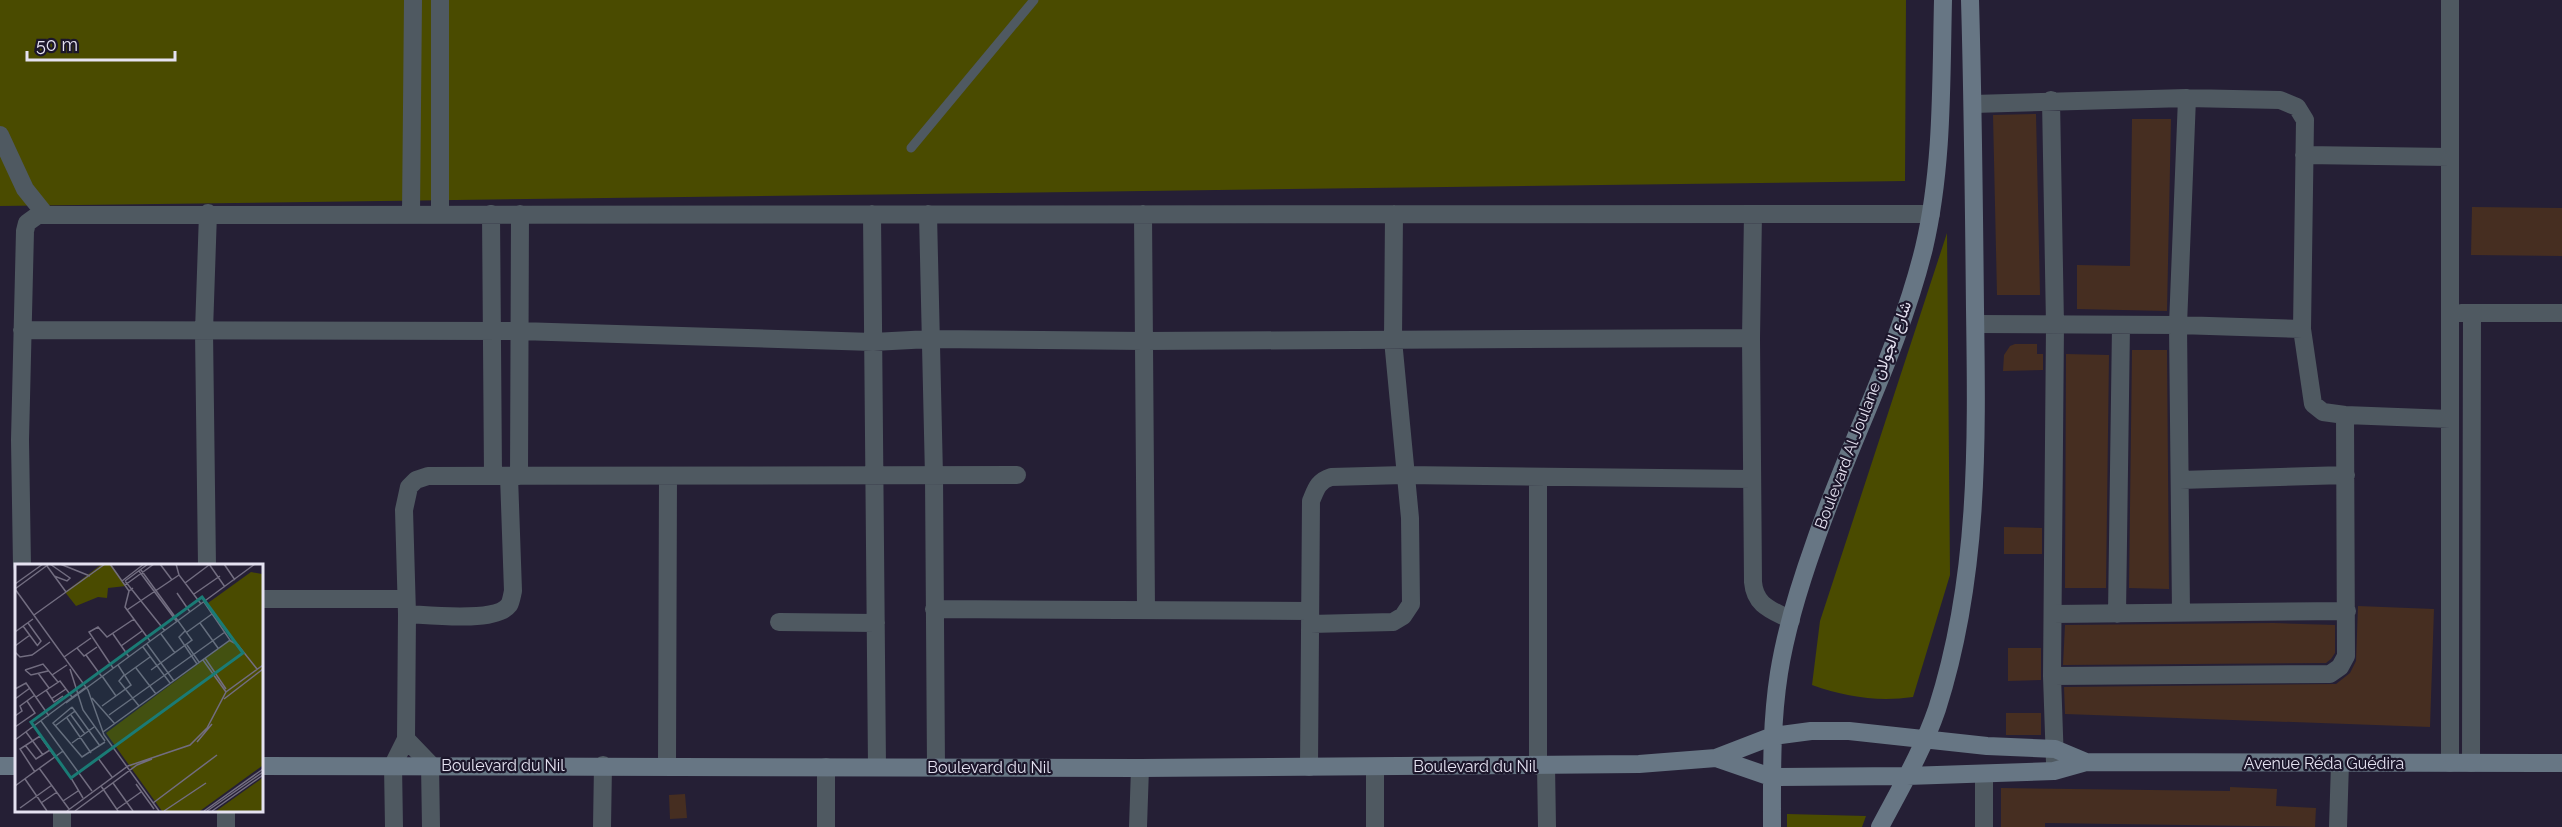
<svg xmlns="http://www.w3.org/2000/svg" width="2562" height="827" viewBox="0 0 2562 827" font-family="Raleway,Vazirmatn,sans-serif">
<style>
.green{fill:#4a4b00}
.building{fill:#462e21}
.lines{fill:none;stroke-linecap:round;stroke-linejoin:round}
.lane{stroke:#4f5961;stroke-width:9}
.street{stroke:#4f5961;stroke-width:18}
.secondary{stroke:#677684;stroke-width:18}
.labels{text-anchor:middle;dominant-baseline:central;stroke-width:4.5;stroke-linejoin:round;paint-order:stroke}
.street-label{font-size:16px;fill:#e5e2f1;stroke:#1c162b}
.inset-road{fill:none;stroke:#726d80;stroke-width:1.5}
.view{fill:#1a7b75;fill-opacity:0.15;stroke:#1a7b75;stroke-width:3}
.inset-edge{fill:none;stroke:#e5e2f1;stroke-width:3}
</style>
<rect width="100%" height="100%" fill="#251f35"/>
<!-- green -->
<path class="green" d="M0 0H1906L1905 181 0 206Z
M1947 233 1950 575 1913 697C1878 702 1846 697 1812 685L1820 621Z
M1787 814 1866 816 1862 827H1787Z"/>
<!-- building -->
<path class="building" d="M2036 114 2040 295H1997L1993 115Z
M2132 119H2171L2167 311 2077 309V265L2130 266Z
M2472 207 2562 208V256L2471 255Z
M2015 344H2037V354H2043V370L2003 371 2004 355 2010 346Z
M2132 350H2167L2169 589 2129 588Z
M2066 354 2109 355 2106 588H2065Z
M2004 527 2042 528V554H2004Z
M2358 606 2434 609 2430 727 2065 714 2064 687 2336 684 2350 673 2356 661Z
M2274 623 2335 625V653L2331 659 2326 663 2063 665 2065 625Z
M2008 648H2041V680L2008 681Z
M2006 713H2041V735H2006Z
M2230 787 2277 789 2276 806 2316 808 2315 827 2045 823V827H2001V788L2230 791Z
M685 794 687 818 670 819 669 795Z"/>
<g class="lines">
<!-- lane -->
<path class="lane" d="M911 148 1034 0"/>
<!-- street -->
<path class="street" d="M2051 100 2055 325 2052 676 2055 763
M1973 104 2187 98 2280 100 2297 107 2305 120 2302 329 2313 404 2323 412 2345 415 2450 419
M0 135 25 189 45 214
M2304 155 2450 157
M411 214 413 0
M440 214V0
M491 214 493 475
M872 214 877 767
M928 214 934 476 936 767
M1143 214 1146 610
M1753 214 1751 338 1753 582C1755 606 1772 610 1791 620
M2461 313H2562
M1976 324 2178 325 2302 329
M22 330 519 331 873 342 930 339 1144 341 1751 338
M519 476 520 214
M2180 480 2346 475
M22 566 20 440 25 231 27 223 38 215 1931 214
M207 566 204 331 208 213
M261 599H406
M934 609 1310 611
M2181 613 2178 325 2187 98
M407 614C429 615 496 623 509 605 511 602 512 595 513 591L509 476
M2053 614 2347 611
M2117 614 2121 325
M779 622 876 623
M1310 624 1393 622 1403 616 1411 604 1410 518 1393 340 1394 214
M2052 676 2330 674 2340 667 2346 656 2345 415
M406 739 430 764 431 827
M2450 763V0
M2471 763 2472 313
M1546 765 1547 827
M667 766 668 477
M1538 766V478
M826 767V827
M1309 767 1311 501C1316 489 1318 481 1331 477L1404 475 1751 479
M1375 767V827
M1984 774V827
M62 810V827
M226 810V827
M394 827 393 765 406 739 407 614 404 510 409 487 416 480 428 476 1017 475
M602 827 603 765
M1138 827 1140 768
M2338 827 2340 763"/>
<!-- secondary -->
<path class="secondary" d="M1716 758 1771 777 1907 776 2054 771 2086 762 2562 763
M0 766H16
M261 766 1140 768 1639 764 1716 758 1773 736 1811 731H1849L1987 746 2055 749 2086 762
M1772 827C1772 776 1771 724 1779 673 1786 629 1800 584 1815 542 1849 443 1899 350 1924 248 1943 167 1941 83 1943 0
M1880 827C1900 789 1923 750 1937 709 1979 578 1977 444 1975 309 1974 206 1973 103 1970 0"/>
</g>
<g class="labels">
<!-- street labels -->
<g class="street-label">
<text transform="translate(1863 415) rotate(-69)">Boulevard Al Joulane شارع الجولان</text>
<text x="2324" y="763">Avenue Réda Guédira</text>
<text x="503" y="765">Boulevard du Nil</text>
<text x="1475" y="766">Boulevard du Nil</text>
<text x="989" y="767">Boulevard du Nil</text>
</g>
</g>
<!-- overview -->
<g transform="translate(15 564)">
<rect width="248" height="248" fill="#251f35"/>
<path d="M87 0H96L111 22 93 24 92 34 83 33 61 42 50 28ZM236 8 247 10V202L185 247H147L91 169 218 74 193 39ZM247 214V247H201L246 215Z" fill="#4a4b00"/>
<path class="inset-road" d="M35 0 55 14 52 17 39 12M45 0 75 12M95 0 114 27M145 0 157 16M161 0 164 11 186 40M194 0 210 23M209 0 220 16M32 2 51 28M126 6 177 76 136 106M124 7 162 58M107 17 129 0M110 17 150 67M110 17 133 0M170 19 194 1M0 20 28 0M110 21 139 0M118 24 114 27 110 43 135 77M0 25 73 126 89 171 144 247M0 25 34 0M162 29 175 48M179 30 205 12M112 46 164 11M19 51 90 0M13 59 26 77 22 82M185 59 203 84M8 62 22 81M170 67 164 73 170 82M0 68 18 55M172 68 197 50M98 70 114 93M146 70 160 89M214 76 223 81 242 105M132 80 159 117M172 81 184 98M0 82 15 71M106 82 127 67M170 82 182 100M128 83 155 119M62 84 69 92 82 83M0 88 5 93 17 91 35 78M71 91 87 113M49 93 76 74M190 94 211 125M188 96 211 128M98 104 74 68 83 63 92 73 119 55M121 104 141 130M55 105 68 146 90 177M10 106 28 100 43 118M10 106 16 111 33 107M23 109 34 124M37 111 52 101M109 111 104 117 124 142M110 111 135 93M87 112 101 132M0 125 11 119 34 152M31 126 39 138 48 132M21 133 45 117 57 133M77 134 100 160M0 135 15 124M36 135 51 125M209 135 248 105M51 139 240 0M87 142 116 121 103 101M57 143 38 159 67 193 90 178M57 143 85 182M56 151 70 170M94 151 210 68M0 152 7 147 5 142 20 131M52 154 76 189M26 157 77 227M40 162 60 147M0 163 20 149 12 137M11 168 28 191M88 168 215 76 189 38M0 176 71 123M182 178 197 160M57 179 79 163M10 181 21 195 35 186M83 194 97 213M24 204 54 245M20 208 5 185 25 172 40 193M10 215 32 247M98 219 118 247M121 220 139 245M0 222 48 187M86 222 103 247M68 234 56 214 96 185M48 237 63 227M26 239 42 228M138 239 202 191M5 244 37 221M102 245 126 228M52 247 113 202 175 181 192 164 211 128 248 101M60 247 122 201 137 195M149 247 191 219M189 247 248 205M192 247 248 208M197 247 248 211"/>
<path class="view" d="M187 33 228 89 56 214 16 158Z"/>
<rect width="248" height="248" class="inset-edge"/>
</g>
<!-- scale -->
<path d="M27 51v9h148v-9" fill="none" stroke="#e5e2f1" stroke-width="3"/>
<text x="36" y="51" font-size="18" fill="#e5e2f1" stroke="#1c162b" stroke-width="4.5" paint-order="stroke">50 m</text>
</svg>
